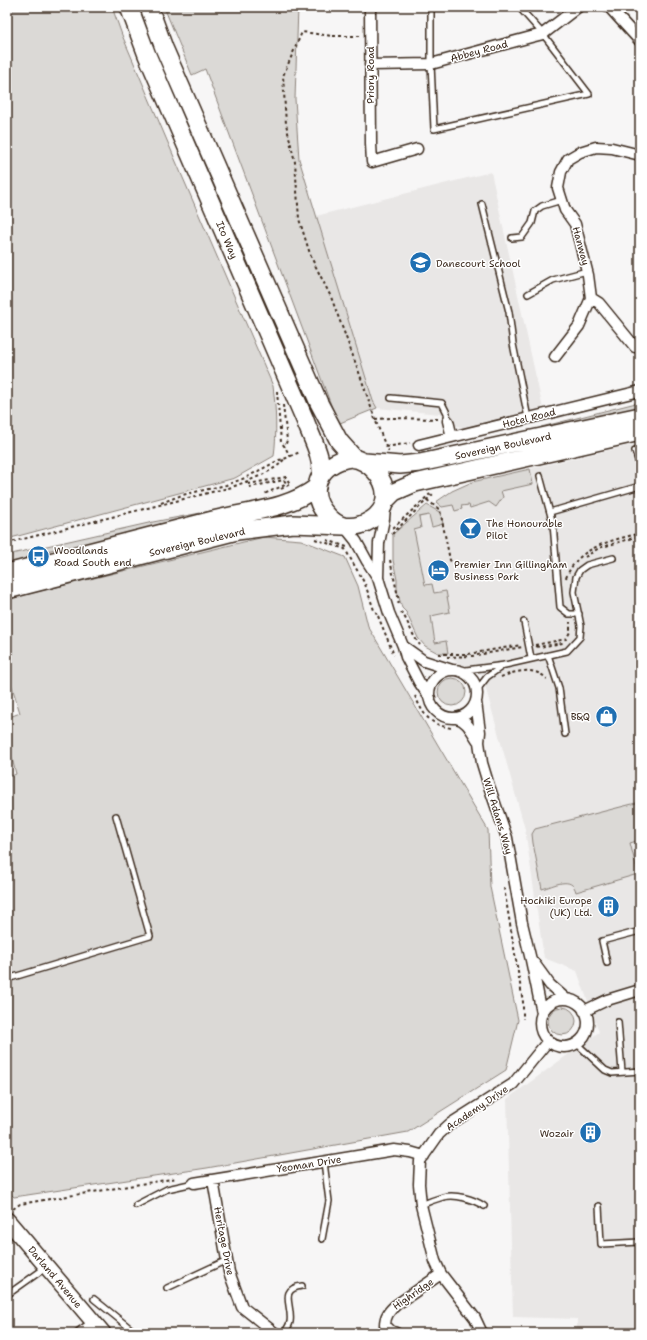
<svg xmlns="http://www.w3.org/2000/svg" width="647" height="1340" viewBox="0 0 647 1340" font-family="'Shantell Sans',sans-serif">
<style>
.built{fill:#e9e7e6}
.green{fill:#dbd9d6;stroke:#8b827a}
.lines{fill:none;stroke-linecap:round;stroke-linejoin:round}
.lane-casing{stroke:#3b2a1e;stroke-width:8}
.street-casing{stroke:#3b2a1e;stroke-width:13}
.secondary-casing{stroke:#3b2a1e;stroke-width:18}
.primary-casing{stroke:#3b2a1e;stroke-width:20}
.path{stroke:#3b2a1e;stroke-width:2;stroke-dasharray:3 3;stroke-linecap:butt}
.lane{stroke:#fff;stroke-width:5}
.street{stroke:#fff;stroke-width:10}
.secondary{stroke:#fff;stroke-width:15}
.primary{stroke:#fff;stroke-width:17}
.labels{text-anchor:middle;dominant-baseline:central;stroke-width:3;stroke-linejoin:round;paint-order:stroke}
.street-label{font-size:10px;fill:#3b2a1e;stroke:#fff}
.poi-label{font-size:10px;fill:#3b2a1e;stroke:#fff;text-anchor:start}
</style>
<rect width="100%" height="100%" fill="#f7f6f6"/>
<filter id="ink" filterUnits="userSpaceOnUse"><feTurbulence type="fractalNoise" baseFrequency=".025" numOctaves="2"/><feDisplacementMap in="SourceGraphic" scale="8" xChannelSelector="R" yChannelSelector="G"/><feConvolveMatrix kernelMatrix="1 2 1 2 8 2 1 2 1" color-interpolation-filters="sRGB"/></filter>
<g filter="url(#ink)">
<!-- built -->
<path class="built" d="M491 172 543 409 463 428 454 425 451 412 440 414 377 408 373 401 316 216Z
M640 443V1333H577V1319L513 1317 507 1099 599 1032 577 971 544 958 525 829 482 675 425 646 411 625 393 538 452 491 472 482Z"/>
<!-- green -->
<path class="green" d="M7 7H112L122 35 183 178 273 386C276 410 277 432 274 456L235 478 7 539Z
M164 7H298L295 99 299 159 373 401 377 408 340 423 334 413 205 69 192 75Z
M640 402V408L547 431 541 427Z
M530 469 533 484 501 491 503 497 496 507 489 502 470 508 469 505 461 506 462 509 455 511 453 505 442 507 436 502 452 491 472 482Z
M427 505 441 513 443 524 432 527 429 515 419 517 421 528 414 530 425 585 432 584 434 593 446 591 450 612 431 616 435 643 446 641 448 653H438L425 646 418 638 406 612 402 608 397 591V580L393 560V534Z
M211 511 84 547 55 549 34 554 7 567V555L153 522Z
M264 537 301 540 345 557 358 586 368 626 488 830 490 887 518 1020 506 1070 408 1132 207 1168 14 1197 7 1190V778L16 774 7 739V718L20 713 7 670V599Z
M438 692a14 14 0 1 1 28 0a14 14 0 1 1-28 0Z
M640 802V840L630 843 638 874 576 892C572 875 553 886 542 889L533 843 532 834 535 829Z
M548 1021a14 14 0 1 1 28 0a14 14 0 1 1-28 0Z"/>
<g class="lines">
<defs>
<path id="lane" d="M431 7V64L434 129 589 94 543 34 519 7
M482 204 509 312 513 344 528 418
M512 238 522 237 532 223 535 211 542 206 562 200
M528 294 553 280 587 271
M391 398 442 403 447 413 448 421
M635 451 640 466
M540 476 553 524 560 607 569 614H579
M550 512 640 486
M524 622 531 658
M548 655 559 688 565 734
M458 671 505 665 567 651 580 637 581 626 574 592 576 577 580 570 587 565 613 558
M477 690 487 677 504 665
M607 963 602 941 640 931
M7 979 150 936 116 816
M618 1022 622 1072
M576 1043 605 1070 612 1073 640 1071
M136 1205 167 1189 194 1183
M421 1205C428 1202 436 1199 443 1197 456 1194 473 1199 484 1206
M599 1206 601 1244 640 1242
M322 1239 329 1201 324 1162
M167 1288 227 1260
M7 1295 45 1268
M94 1299 136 1333
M284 1333C287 1329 289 1326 290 1322 293 1306 278 1289 302 1286"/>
<path id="street" d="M370 7 371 144 372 162 417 149
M609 7 640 41
M370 65 431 64 531 37 543 34 578 7
M591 298 599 303 635 347
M555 357 579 326 591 298 588 275 575 224 565 210 558 188 561 172 568 159 580 152 596 147 612 148 640 155
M448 421 452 437
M419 445 640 391
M344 526 356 541 367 561 378 578 389 613 403 646 406 657 419 682 430 698
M378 578 379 543 384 519 385 506
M403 646 424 661 452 670
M429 694a24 24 0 1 1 48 0a24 24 0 1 1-48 0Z
M476 702 480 732 479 742 482 763 489 786 507 838 522 923 531 960 542 1013
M456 718C469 721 472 733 479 742
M534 963 550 985 566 999
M540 1023a24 24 0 1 1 48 0a24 24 0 1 1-48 0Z
M584 1011 607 1000 640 990
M213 1180 229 1272 242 1307 275 1333
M194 1183 394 1150 410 1152 424 1156
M80 1333 94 1323
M396 1333 391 1331 385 1325C385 1316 389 1311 396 1305L441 1274
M482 1333 475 1318 441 1274 435 1261 421 1205 419 1184 420 1161 439 1134 450 1124 513 1084 548 1041"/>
<path id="secondary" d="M7 1220 103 1333"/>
<path id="primary" d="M129 7 147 55 305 420C311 437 322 455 321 473
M149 7 164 48 319 403 339 441 355 459
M351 458C369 460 387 479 385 498 384 517 361 529 344 526 339 525 333 521 329 517 304 493 319 462 351 458Z
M365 462 400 465 420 463 640 416
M385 501 394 492 415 483 640 432
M7 573C76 555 144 538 213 520 248 511 287 510 317 487
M7 590 237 531 293 524 343 526"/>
</defs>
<!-- lane casing -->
<use href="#lane" class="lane-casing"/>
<!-- street casing -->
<use href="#street" class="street-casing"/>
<!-- secondary casing -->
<use href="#secondary" class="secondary-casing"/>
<!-- primary casing -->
<use href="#primary" class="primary-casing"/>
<!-- path -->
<path class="path" d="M360 36H332L302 32 283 76 286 124 295 162 299 219 311 257 331 297 360 375 375 419 386 447 389 451
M277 391 281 442 285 447 290 456
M283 405 287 440 285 447
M375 419 392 418 439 419
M386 447 410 443
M246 481 250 487 284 480 286 483 285 485 264 494
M248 484 286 477 290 484 281 489
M427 500 440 510 450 560 452 563 456 564
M161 503 182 495 226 485 245 478 279 460 284 459 300 452
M393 528 430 494
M392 534 433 494
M315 539 345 549 365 584 374 610 378 615
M327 540 347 547
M7 543 232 487C245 482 277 471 284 459
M585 557 599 548 640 536
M390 560 399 601 398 604
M566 578C578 546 611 541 640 533
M401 612C408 620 411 634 420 645
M378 616 394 655
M535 645 566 639 570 632V622
M536 646 539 647 563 643
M438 654H468L521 645
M447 657 472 656 522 647
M501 677C516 671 534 666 547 679
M415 696C424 716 429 724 451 728
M504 888 523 1002V1019
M13 1209 20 1204 177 1178"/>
<!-- lane -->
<use href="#lane" class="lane"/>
<!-- street -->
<use href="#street" class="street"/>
<!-- secondary -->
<use href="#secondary" class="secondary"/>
<!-- primary -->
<use href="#primary" class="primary"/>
</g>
</g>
<!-- icons -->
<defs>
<symbol id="school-disc" viewBox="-11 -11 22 22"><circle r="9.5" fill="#1f6fb2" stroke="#fff"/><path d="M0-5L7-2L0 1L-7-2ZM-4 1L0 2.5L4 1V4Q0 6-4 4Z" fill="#fff"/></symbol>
<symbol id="bar-disc" viewBox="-11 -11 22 22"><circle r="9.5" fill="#1f6fb2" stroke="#fff"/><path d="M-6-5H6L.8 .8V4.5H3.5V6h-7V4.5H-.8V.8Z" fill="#fff"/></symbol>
<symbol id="bus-disc" viewBox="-11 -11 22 22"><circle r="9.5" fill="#1f6fb2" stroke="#fff"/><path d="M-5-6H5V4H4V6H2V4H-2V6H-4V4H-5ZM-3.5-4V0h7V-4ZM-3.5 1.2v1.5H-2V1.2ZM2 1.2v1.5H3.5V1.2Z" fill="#fff"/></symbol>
<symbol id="hotel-disc" viewBox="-11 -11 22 22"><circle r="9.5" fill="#1f6fb2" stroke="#fff"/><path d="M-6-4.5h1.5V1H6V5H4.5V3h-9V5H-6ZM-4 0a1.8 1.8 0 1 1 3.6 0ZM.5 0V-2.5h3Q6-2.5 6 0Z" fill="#fff"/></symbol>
<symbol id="shop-disc" viewBox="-11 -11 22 22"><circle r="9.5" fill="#1f6fb2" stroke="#fff"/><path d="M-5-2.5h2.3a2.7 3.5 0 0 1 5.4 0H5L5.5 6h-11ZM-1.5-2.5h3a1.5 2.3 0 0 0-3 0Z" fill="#fff"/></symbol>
<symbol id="building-disc" viewBox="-11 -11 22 22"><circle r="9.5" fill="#1f6fb2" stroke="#fff"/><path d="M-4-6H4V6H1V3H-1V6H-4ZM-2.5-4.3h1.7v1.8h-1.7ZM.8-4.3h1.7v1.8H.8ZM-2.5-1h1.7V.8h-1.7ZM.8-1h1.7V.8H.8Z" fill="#fff"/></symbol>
</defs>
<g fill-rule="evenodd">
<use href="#school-disc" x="408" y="250" width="25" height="25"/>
<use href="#bar-disc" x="458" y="516" width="25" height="25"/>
<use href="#bus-disc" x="26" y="544" width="25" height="25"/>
<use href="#hotel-disc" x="426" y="558" width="25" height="25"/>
<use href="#shop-disc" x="594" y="704" width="25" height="25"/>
<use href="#building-disc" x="596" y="894" width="25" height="25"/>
<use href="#building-disc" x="578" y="1120" width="25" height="25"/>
</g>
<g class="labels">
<!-- street labels -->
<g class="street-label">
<text transform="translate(479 51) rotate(-15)">Abbey Road</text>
<text transform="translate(370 75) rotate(-90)">Priory Road</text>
<text transform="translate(227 240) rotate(67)">Ito Way</text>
<text transform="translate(581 246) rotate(75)">Hanway</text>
<text transform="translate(529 418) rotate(-14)">Hotel Road</text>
<text transform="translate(503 446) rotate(-12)">Sovereign Boulevard</text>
<text transform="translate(197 542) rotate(-13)">Sovereign Boulevard</text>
<text transform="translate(498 816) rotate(73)">Will Adams Way</text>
<text transform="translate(477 1108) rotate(-34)">Academy Drive</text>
<text transform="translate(309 1164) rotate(-9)">Yeoman Drive</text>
<text transform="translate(224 1241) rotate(79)">Heritage Drive</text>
<text transform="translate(55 1277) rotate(50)">Darland Avenue</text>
<text transform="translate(413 1294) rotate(-35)">Highridge</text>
</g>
<!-- poi labels -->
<g class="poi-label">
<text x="436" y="263">Danecourt School</text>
<text x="486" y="523">The Honourable<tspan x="486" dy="12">Pilot</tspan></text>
<text x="54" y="550">Woodlands<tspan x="54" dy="12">Road South end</tspan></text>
<text x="454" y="564">Premier Inn Gillingham<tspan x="454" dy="12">Business Park</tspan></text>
<text x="590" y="716" text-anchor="end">B&amp;Q</text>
<text x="592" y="900" text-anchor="end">Hochiki Europe<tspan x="592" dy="12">(UK) Ltd.</tspan></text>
<text x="574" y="1133" text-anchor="end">Wozair</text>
</g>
</g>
<!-- margin -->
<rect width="647" height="1340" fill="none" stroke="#fff" stroke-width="24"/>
<rect x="12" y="12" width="623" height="1316" fill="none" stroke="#3b2a1e" stroke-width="1.5" filter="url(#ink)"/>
</svg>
